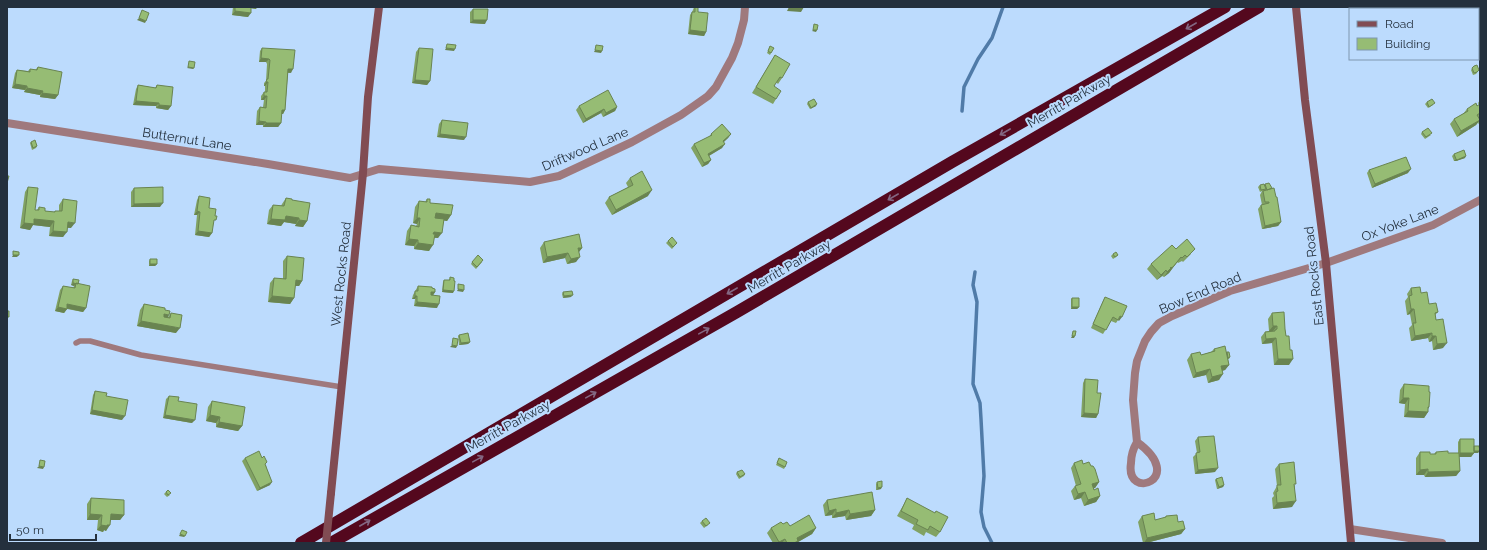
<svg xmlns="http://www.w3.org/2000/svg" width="1487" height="550" viewBox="0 0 1487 550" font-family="Raleway,sans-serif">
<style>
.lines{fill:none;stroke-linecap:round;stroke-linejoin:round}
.stream{stroke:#507ba8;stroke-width:3.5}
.lane{stroke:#9f797d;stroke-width:5.5}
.street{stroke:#9f797d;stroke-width:8}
.secondary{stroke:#814c53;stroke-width:8}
.highway{stroke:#54081e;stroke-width:12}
.secondary-bridge{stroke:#814c53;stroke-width:8}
.wall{fill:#81a264}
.shaded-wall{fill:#698451}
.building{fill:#96bc74;stroke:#698451}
.oneway{stroke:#836782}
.labels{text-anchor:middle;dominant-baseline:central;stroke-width:4;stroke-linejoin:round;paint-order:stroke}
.street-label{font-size:13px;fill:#24303d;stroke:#bcdbfd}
</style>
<rect width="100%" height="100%" fill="#bcdbfd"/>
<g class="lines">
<!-- stream -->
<path class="stream" d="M962 111 964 87 978 59 992 38 1003 7
M975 272 973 285 977 302 973 384 980 403 981 419 984 476 981 512 984 527 992 543"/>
<!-- lane -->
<path class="lane" d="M76 343 80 341H90L141 355 342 387"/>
<!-- street -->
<path class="street" d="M7 123 268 164 350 178 379 169 530 182 559 176 632 142 681 115 708 96 716 87 732 58 738 43 744 20 745 7
M1137 442C1133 449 1131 455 1131 463 1125 502 1188 479 1137 442L1133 400 1135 373 1137 361 1145 341 1151 332 1159 323 1172 316 1230 291 1326 263 1433 225 1480 200
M1350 529 1442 543"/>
<!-- secondary -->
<path class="secondary" d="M1296 7 1305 100 1326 263 1351 543
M331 493 363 173 368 97 379 7"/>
<!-- highway -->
<path class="highway" d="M301 543 952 162 1225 7
M331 543 737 312 1259 7"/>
<!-- secondary-bridge -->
<path class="secondary-bridge" d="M326 543 331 493"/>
</g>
<!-- wall -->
<path class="wall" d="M233 7H257L256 9 251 8 248 17 232 15Z
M694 7H698V12L706 32 704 36 688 34 690 15 692 12 693 10Z
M473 9 485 24 470 23V12Z
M770 46 771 53 770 55 767 53Z
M262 48 291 73H288L285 110 283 114H281V123L278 127H263V125H256L257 111 260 107H263L264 100H261V96L264 92H265V86H264V83L266 81 267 64 266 62H259L260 51Z
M419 48 430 81 427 85 412 83 416 52Z
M775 55 782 78 778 84 776 82 774 86 776 99 773 104 752 93Z
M1474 66 1479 70 1476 74 1473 75 1471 70Z
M38 67 58 95 55 99 40 97V95L24 92 25 90 12 88 15 73 17 70 28 71 30 69 35 70Z
M138 85 155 88 157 85 171 106 168 110 156 108V106L133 105 136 89Z
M1480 100V125L1478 123 1479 121 1476 125 1457 137 1450 124 1454 119 1463 114 1467 109 1479 105 1478 103Z
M808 102 816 106 810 109 807 104Z
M1427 102 1433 105 1428 108 1425 104Z
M579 106 617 107 615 111 603 117 601 113 583 123 576 110Z
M442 120 464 140 437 137 439 124Z
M1422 132 1431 135 1425 139 1421 134Z
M711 134H731L728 138 724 142 722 148 709 156 711 160 708 164 702 167 691 148 694 144 709 137Z
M31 142 37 146 36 148 32 150 30 143Z
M1454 154 1465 158 1456 161H1454L1452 156Z
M1369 170 1408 173 1372 188 1367 173Z
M630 178 648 196 612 215 605 203 609 197 628 187 626 183Z
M1265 184 1281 222 1278 226 1262 229 1258 209 1261 205H1262L1260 195 1262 191 1260 192 1258 187 1260 185H1264Z
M28 187 35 210H37L39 207 45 211 54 212 55 211H59V205L63 199 71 228H67L63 237 49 236 50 227 33 225 30 230 20 228 25 192Z
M134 188 160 207H131V192Z
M199 196 209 208 212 233 209 237 195 235 197 215H194L197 200Z
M286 198 292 200 307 221 303 227 295 226 296 224 284 222 281 226 267 224 269 210 273 205 281 206 282 204Z
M427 199 430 203 451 215 447 221 444 220 438 238H434L429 251 414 249V246L405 245 407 231 411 225 416 226 417 224 413 223 415 207 419 201 425 202Z
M668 241 677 243 672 249 666 243Z
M544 242 582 248 579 252 576 262 567 264 565 258 543 263 540 248Z
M1176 249 1191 254 1183 262 1182 261 1178 263 1177 262 1169 273 1164 277 1162 276 1157 280 1147 269 1151 264Z
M1113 254 1118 255 1116 257 1113 259 1111 256Z
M287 256 302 281 299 286H295L294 298 290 304 268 302 270 283 274 278 283 279V261Z
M150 259 157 264 155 266H149V261Z
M472 262H482L476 269 471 264Z
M450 277 453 293 442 292 443 282 444 280H449Z
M73 279 78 284 86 308 83 312 67 309 64 313 55 311 60 290 63 286 73 288 74 286 71 285 72 281Z
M418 286 432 288 435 292 433 296 437 308 414 306 415 299H412L413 295Z
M1411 288 1421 293 1429 304 1438 312 1435 315 1443 348 1433 350 1432 341 1429 342 1428 338 1411 341 1409 328 1412 325 1410 314 1407 315 1405 301 1408 297 1407 294Z
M563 292 571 297 563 298 562 294Z
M1105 297 1119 321 1118 320 1116 323 1111 321 1103 334 1091 328 1103 301Z
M1072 298 1079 307 1077 309H1071V299Z
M144 304 165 310 168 317 171 313 176 333 137 326 140 310Z
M1272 313 1285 329 1289 365H1274L1272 343 1262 344 1261 337 1265 332 1269 331 1268 319Z
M459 335 470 342 468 344 459 345 458 336Z
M1214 349 1227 352 1230 357 1229 359H1228L1229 365 1225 370 1222 371 1219 380 1208 383 1206 375 1193 378 1187 360 1191 354 1201 355 1211 352Z
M1085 379 1097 393 1098 414 1096 418 1081 417 1083 383Z
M1404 384 1429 392V407L1428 409V412L1424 418 1404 417 1405 404 1399 403 1400 390Z
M95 391 106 396 122 420 90 414 93 395Z
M169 396 178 401 192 423 163 418 166 399Z
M212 401 242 426 238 431 216 427V423L206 421 208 407Z
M1198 437 1215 472 1195 474 1193 457 1197 453 1195 441Z
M1460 439 1474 446 1478 453H1474L1471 457H1459L1460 471 1456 476 1425 477 1424 475H1416V458L1420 452 1430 454H1434L1436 452 1448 453H1458V442Z
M245 458 266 465 270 485 257 491 242 461Z
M779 458 785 467 784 469 776 465Z
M1074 463 1083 464 1091 466 1099 482 1095 488H1093L1094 490 1100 496 1096 502 1084 506 1081 498 1074 500 1071 491 1075 486H1076L1071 468Z
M1279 464 1295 486 1292 507 1273 509 1272 498 1274 496 1273 493 1277 486 1275 469Z
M737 472 745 474 744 476 739 479 736 474Z
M1216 479 1224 485 1223 487 1217 489 1215 480Z
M877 482 881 489 876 490V484Z
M166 492 170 495 167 497 164 494Z
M91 498 124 515 120 520H111L106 531 104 530 103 532 97 530 98 520H87V504Z
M907 498 940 532 936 537 926 532 924 536 912 529 914 525 897 516 904 504Z
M827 500 875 510 871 516 846 520 845 516 832 518V515L825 516 823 505Z
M1142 516 1155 520 1165 518 1166 516 1178 522 1185 529 1181 534 1146 543H1143L1138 522Z
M702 521 708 525 704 528 700 523Z
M783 524 790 526 816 528 812 534 798 542 796 543H773L767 533 771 528Z"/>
<!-- shaded-wall -->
<path class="shaded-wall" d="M250 7H257L256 9 249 8Z
M789 7H804L801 12 787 11Z
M235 11 251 13 248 17 232 15Z
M139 18 146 21 145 23 137 20Z
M473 20H487L485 24 470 23Z
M690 30 706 32 704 36 688 34Z
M813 30H817L816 32 812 31Z
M446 48 455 49 454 51 445 50Z
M595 50 602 51 601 53 594 52Z
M261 58 269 59 266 62H259Z
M188 67 194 68 193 69 187 68Z
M288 69H293L291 73 286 72Z
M415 80 430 81 427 85 412 83Z
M266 82H268L265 86H264Z
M15 84 27 86 25 90 12 88Z
M27 88 43 91 40 95 24 92Z
M42 93 58 95 55 99 40 97Z
M264 96H267L264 100H261Z
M136 101 159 103 156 106 133 105Z
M817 104 816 106 810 109 811 108Z
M159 105 171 106 168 110 156 108Z
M617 107 615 111 603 117 606 113Z
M604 109 601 113 583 123 586 119Z
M282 110H285L283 114 279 113Z
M1480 120 1476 125 1457 137 1461 131Z
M259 121 266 122 263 125H256Z
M266 123H281L278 127H263Z
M440 134 466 137 464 140 437 137Z
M731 134 728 138 720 145 723 141Z
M725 144 722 148 705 158 708 154Z
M1466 156 1465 158 1456 161H1454L1456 159Z
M711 160 708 164 702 167 704 163Z
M1411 169 1408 173 1372 188 1375 184Z
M652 190 648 196 612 215 616 210Z
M163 203 160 207H131L134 204Z
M197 211 200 212 197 215H194Z
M436 213 451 215 447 221 432 219Z
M286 216 299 218 296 224 284 222 281 226 267 224 271 219Z
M417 218H420L417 224 413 223Z
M34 219 54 221 50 227 33 225 30 230 20 228 24 223Z
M299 220 307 221 303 227 295 226Z
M68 222 75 223 71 228 64 227Z
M1281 222 1278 226 1262 229 1265 226Z
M53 231 67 232 63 237 49 236Z
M198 231 212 233 209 237 195 235Z
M434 232 442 233 438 238 430 237Z
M409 239 418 240 414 246 405 245Z
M418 243 433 245 429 251 414 249Z
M578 248H582L578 253Z
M568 253 565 258 543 263 547 257Z
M13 255H19L17 257H12Z
M580 257 576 262 567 264 571 259Z
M1181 257 1169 273 1164 277 1170 268Z
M150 264H157L155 266H149Z
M1166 270 1162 276 1157 280 1161 275Z
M296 280 302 281 299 286H292Z
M73 283 76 284 74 286 71 285Z
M458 289 464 290 463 292 457 291Z
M443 290 454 291 453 293 442 292Z
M431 292H435L432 296H428Z
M573 295 571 297 563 298 564 296Z
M272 296 294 298 290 304 268 302Z
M415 296H417L415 299H412Z
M417 302 439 304 437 308 414 306Z
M67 304 86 308 83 312 65 308Z
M58 307 67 309 64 313 55 311Z
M1072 307H1079L1077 309H1071Z
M1411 309H1414L1410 314 1407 315Z
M164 314 169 315 166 320 160 319Z
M1120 316 1122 317 1119 321 1118 320Z
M141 321 180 328 176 333 137 326Z
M1273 326H1277L1273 331H1269Z
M1432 333 1428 338 1411 341 1415 336Z
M1072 336H1075L1074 338H1071Z
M1432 336H1436L1432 341 1429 342Z
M1276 338 1272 343 1262 344 1266 339Z
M470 342 468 344 459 345 461 343Z
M1447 343 1443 348 1433 350 1437 344Z
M452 345 457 346 456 348 450 347Z
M1278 359H1293L1289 365H1274Z
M1229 365 1225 370 1217 372 1221 366Z
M1210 369 1206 375 1193 378 1196 373Z
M1223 374 1219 380 1208 383 1212 377Z
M1403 398H1409L1405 404 1399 403Z
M1428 407H1429L1426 412H1428L1424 418 1404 417 1408 411Z
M92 410 125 416 122 420 90 414Z
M1084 413 1098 414 1096 418 1081 417Z
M165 415 195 420 192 423 163 418Z
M210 415 220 417 216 423 206 421Z
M219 422 242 426 238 431 216 427Z
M1474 451H1480L1478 453H1474L1471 457H1458L1460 453H1473Z
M39 466 44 467 43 469 37 468Z
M1218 468 1215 472 1195 474 1198 470Z
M1428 469 1424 475H1416L1420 470Z
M1460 471 1456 476 1425 477 1428 472Z
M272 482 270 485 257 491 260 488Z
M1099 482 1095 488 1088 490 1092 484Z
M1224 485 1223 487 1217 489 1219 487Z
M882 487 881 489 876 490 878 488Z
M1085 492 1081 498 1074 500 1078 494Z
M1100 496 1096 502 1084 506 1088 500Z
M1296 501 1292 507 1273 509 1277 503Z
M836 509 832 515 825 516 829 511Z
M849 510 845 516 832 518 836 513Z
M875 510 871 516 846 520 850 514Z
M90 514 102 515 98 520H87Z
M111 514 124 515 120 520H107Z
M101 525H110L106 531 104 530 103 532 97 530Z
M816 528 812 534 798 542 796 543H794L797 538Z
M1185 529 1181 534 1146 543H1144L1147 538Z
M180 534 185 536 184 537 179 536Z
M785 539 782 543H778L779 542Z"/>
<!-- building -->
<path class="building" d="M235 7H251V13L235 11Z
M695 7H698V12L708 13 706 32 690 30 692 12H695Z
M473 9H488L487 20H473Z
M142 10 149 13 146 21 139 18Z
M814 24 818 25 817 30H813Z
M447 44 456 45 455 49 446 48Z
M596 45 603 46 602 51 595 50Z
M770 46 774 48 771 53 768 51Z
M262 48 295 50 293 69H288L285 110H282L281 123H266V122L259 121 260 107 266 108 267 96H264V92H267L268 82H266L267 79H268L270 60 269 59 261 58Z
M419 48 433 49 430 81 415 80Z
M775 55 790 64 782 78 780 77 774 86 781 91 776 99 756 87Z
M189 61 195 62 194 68 188 67Z
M1477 65 1479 70 1477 72 1474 73 1472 68 1474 66Z
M38 67 62 72 58 95 42 93 43 91 27 88V86L15 84 17 70 30 72V69L37 70Z
M138 85 156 88 157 85 173 87 171 106 159 105V103L136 101Z
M608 90 617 107 606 113 604 109 586 119 579 106Z
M814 99 817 104 811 108 808 102Z
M1432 99 1435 103 1429 107 1427 102Z
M1476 103 1477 106 1480 104V113L1477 115 1480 120 1461 131 1454 119 1468 111 1467 109Z
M442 120 468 123 466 137 440 134Z
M722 124 731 134 723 141 725 144 708 154 711 160 704 163 694 144 712 135 711 134Z
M1428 128 1432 133 1426 137 1422 132Z
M35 140 37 146 33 148 31 142Z
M1464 150 1466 156 1457 160 1456 159 1454 154Z
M1406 157 1411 169 1375 184 1369 170Z
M642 171 652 190 616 210 609 197 633 185 630 178Z
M7 176H9L7 183Z
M1269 183 1272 188 1267 190 1265 184Z
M1264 184 1266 189 1261 190 1260 185Z
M28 187 38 188 35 210H39V207L45 208V211L55 212V211H62L63 199 77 201 75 223 68 222 67 232 53 231 54 221 34 219V224L24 223Z
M163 187V203L134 204V188Z
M1274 188 1276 197H1277L1281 222 1265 226 1261 205 1269 203V202H1265L1263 191Z
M199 196 210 198 209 208 216 209 215 216H217L216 220H214L212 233 198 231 200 212 197 211Z
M286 198 292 199V200L310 203 307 221 299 220V218L286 216 285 220 271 219 273 205 284 206Z
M427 199H430V203L453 205 451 215 436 213 435 218 444 219 442 233 434 232 433 234H435L433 245 418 243V240L409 239 411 225 419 227 420 218H417L419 201 427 202Z
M579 234 582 248H578L580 257 571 259 568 253 547 257 544 242Z
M672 237 677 243 673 247 668 241Z
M1187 239 1195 249 1187 257 1185 255 1182 258 1181 257 1173 267 1170 268H1171L1167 272 1166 270 1161 275 1151 264 1172 245 1176 249Z
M13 251 19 252V255H13Z
M1116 252 1118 255 1115 257 1113 254Z
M478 255 483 260 477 267 472 262Z
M287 256 304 258 302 281 296 280 294 298 272 296 274 278 286 279Z
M150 259H157V264H150Z
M450 277 454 278V281H455L454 291 443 290 444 280H450Z
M73 279 79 280 78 284 73 283Z
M76 283 90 286 86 308 67 304V309L58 307 63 286 75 288Z
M458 284 464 285V290L458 289Z
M418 286 432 287V288L435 289V292H431V295L440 296 439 304 417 302V296H415V291H418Z
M1420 287 1421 293 1427 292 1429 304 1436 303 1438 312 1435 313 1436 320 1443 319 1447 343 1437 344 1436 336H1432V333L1415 336 1413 323H1416L1414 309H1411L1409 296 1412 295 1411 288Z
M572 291 573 295 564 296 563 292Z
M1105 297 1127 306 1122 317 1120 316 1118 320 1113 317 1106 330 1093 324Z
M1072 298H1079V307H1072Z
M144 304 165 308V310L170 311 169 315 164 314V317L170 318 171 313 182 315 180 328 141 321Z
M7 311H9V317H7Z
M1284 312 1285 329 1286 336H1289L1290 350H1292L1293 359H1278L1276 338 1266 339 1265 332 1275 331V330L1277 329V326H1273L1272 313Z
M1073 331H1076L1075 336H1072Z
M468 333 470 342 461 343 459 335Z
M453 338 458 339 457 346 452 345Z
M1225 346 1229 365 1221 366 1223 374 1212 377 1210 369 1196 373 1191 354 1200 352 1201 355 1215 351 1214 349Z
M1227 352H1229L1230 357 1228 358Z
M1085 379 1098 380 1097 393H1101L1098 414 1084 413Z
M1404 384 1429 386V392H1430L1429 407H1428V412L1408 411 1409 398H1403Z
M95 391 107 393 106 396 128 400 125 416 92 410Z
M169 396 179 397 178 401 197 404 195 420 165 415Z
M212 401 245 407 242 426 219 422 220 417 210 415Z
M1214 436 1218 468 1198 470 1196 453 1200 452 1198 437Z
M1460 439H1474V453H1460Z
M1474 446H1479L1480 451H1474Z
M259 451 262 458 264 456 267 462 265 464 272 482 260 488 245 458Z
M1448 451V453H1459L1460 471 1428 472V469L1420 470V452H1430V454H1436V452Z
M779 458 787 462 785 467 777 463Z
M40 460 45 461 44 467 39 466Z
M1082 460 1083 464 1089 462 1091 466H1093L1095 469 1099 482 1092 484 1094 490 1098 488 1100 496 1088 500 1085 492 1078 494 1075 486 1081 484 1074 463Z
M1294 462 1296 484H1294L1296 501 1277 503 1276 492 1278 491 1277 487V485H1281L1279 464Z
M742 470 745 474 740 477 737 472Z
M1222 477 1224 485 1219 487 1216 479Z
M882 481V487L878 488 877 482Z
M168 490 171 493 168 495 166 492Z
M872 492 875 510 850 514 849 510 836 513V509L829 511 827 500Z
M91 498 124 500V515L111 514 110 525H107V526L101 525 102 515 90 514Z
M907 498 935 513 936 511 948 517 940 532 930 526 928 530 916 524 918 520 901 511Z
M1154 513 1155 520 1166 517V516L1177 515 1178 522 1183 521 1185 529 1147 538 1142 516Z
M809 515 816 528 797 538 798 541 794 543H787L785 539 779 542 771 528 781 522 783 524 787 522 790 526Z
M706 518 710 523 706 526 702 521Z
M182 530 187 532 185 536 180 534Z"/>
<!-- one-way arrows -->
<defs><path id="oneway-shaft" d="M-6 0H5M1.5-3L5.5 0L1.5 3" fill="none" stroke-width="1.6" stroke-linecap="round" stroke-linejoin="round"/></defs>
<g class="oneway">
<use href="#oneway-shaft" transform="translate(1191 26) rotate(150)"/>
<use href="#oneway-shaft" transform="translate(1005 132) rotate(150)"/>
<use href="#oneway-shaft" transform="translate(893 197) rotate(150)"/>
<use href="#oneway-shaft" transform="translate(732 291) rotate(150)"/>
<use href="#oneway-shaft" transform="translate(704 331) rotate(-29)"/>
<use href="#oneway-shaft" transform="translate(591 395) rotate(-29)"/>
<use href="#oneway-shaft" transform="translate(478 459) rotate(-29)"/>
<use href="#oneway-shaft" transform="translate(365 523) rotate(-30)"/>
</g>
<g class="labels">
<!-- street labels -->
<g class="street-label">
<text transform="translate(1069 101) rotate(-30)">Merritt Parkway</text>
<text transform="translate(187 139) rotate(9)">Butternut Lane</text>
<text transform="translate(585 149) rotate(-23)">Driftwood Lane</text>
<text transform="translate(1400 223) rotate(-21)">Ox Yoke Lane</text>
<text transform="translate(789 266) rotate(-30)">Merritt Parkway</text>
<text transform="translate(341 274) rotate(-84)">West Rocks Road</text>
<text transform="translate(1314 276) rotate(-96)">East Rocks Road</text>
<text transform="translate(1200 293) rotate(-23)">Bow End Road</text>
<text transform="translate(508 426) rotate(-29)">Merritt Parkway</text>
</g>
</g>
<!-- border -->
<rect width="1487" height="550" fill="none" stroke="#24303d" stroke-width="16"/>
<!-- legend -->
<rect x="1349" y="8" width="130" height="52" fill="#bcdbfd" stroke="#7f97b0"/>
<rect x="1357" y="21" width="20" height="6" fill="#814c53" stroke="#7f97b0"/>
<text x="1385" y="28" font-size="12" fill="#24303d">Road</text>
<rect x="1357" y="38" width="20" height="12" fill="#96bc74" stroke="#7f97b0"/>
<text x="1385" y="48" font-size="12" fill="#24303d">Building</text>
<!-- scale -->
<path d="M10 534v6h86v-6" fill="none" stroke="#24303d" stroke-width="2"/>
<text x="16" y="534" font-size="12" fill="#24303d" stroke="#bcdbfd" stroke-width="3" paint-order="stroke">50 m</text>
</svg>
